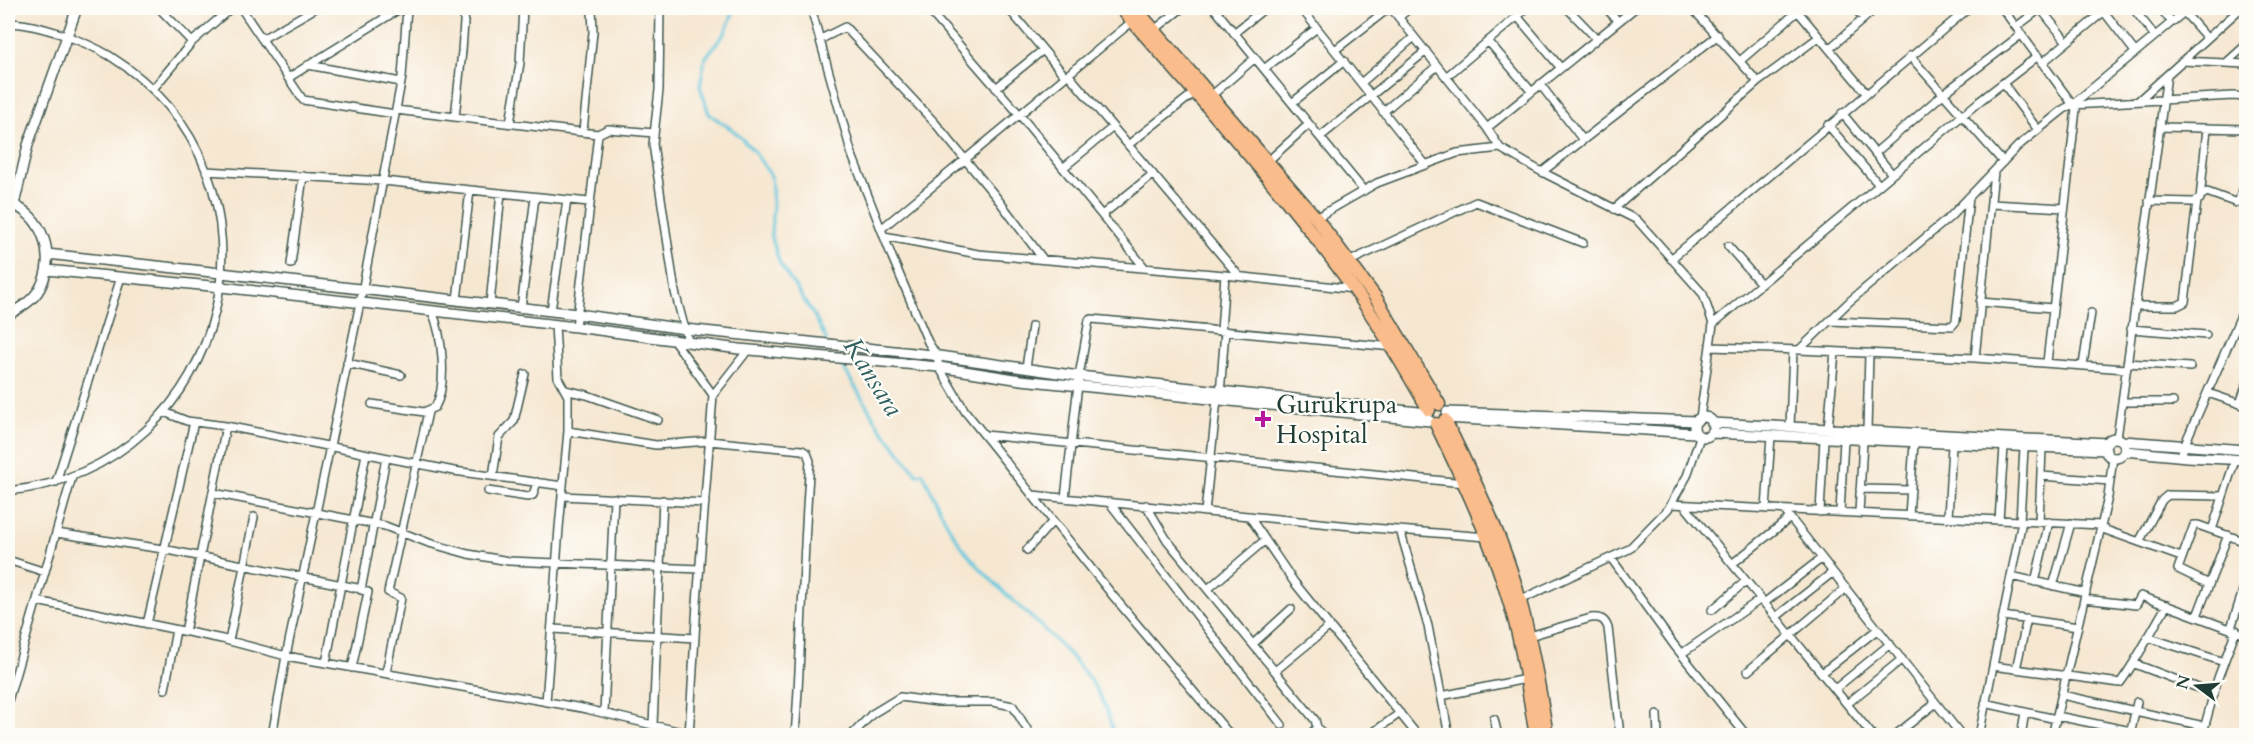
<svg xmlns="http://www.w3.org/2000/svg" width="2254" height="743" viewBox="0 0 2254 743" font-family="Cardo,serif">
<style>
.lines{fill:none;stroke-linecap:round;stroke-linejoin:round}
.stream{stroke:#60c6dd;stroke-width:3}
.minor-casing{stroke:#3f564c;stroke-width:10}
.tertiary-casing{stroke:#3f564c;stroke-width:12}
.trunk-casing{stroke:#3f564c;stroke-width:15}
.minor{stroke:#fff;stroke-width:7}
.tertiary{stroke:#fff;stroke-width:9}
.trunk{stroke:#f9bc8a;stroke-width:12}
.poi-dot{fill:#b5179e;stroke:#fdfcf7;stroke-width:2}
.labels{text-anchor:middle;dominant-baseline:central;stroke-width:4.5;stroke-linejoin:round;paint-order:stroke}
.poi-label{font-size:26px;fill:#1f3d34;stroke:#fdfcf7;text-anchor:start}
.water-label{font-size:27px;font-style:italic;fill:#2f5f5e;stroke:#fdfcf7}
</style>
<rect width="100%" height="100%" fill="#fdfcf7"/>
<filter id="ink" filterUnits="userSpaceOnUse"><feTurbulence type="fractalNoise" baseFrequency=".0167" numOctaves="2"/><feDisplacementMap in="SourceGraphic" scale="12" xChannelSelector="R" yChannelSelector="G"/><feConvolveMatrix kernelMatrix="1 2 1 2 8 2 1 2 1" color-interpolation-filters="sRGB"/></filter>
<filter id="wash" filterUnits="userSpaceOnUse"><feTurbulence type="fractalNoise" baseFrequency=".008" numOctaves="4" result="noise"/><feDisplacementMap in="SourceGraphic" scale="24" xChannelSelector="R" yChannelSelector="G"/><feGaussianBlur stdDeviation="1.35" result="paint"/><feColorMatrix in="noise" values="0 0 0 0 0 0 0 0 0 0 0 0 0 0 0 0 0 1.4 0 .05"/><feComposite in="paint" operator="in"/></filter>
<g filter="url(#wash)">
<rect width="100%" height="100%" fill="#f6e7d1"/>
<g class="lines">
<!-- stream -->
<path class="stream" d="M735 8 725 33 705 58 700 86 709 114 733 130 753 150 771 176 773 204 771 235 780 264 815 317 827 341
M840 362 879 426 917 474 923 473C937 504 950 535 973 560 1011 605 1064 639 1096 689 1105 702 1110 720 1114 736"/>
</g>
</g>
<g filter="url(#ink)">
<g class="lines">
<defs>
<path id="minor" d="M159 8 192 42
M241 8 303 100 395 114
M660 8 659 90 653 144 675 292 688 341
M811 8 852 155 892 257 928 342 937 356 939 367 965 411 1114 597 1231 736
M927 8 1019 114 1145 268
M1008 8 1065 76
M1214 8 1364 191
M1301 8 1426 165
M1391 8 1487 128 1500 148
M1567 8 1596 38
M1606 8 1618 21
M1795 8 1866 93
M1854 8 1864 18
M2002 8 2076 109 2047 362
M2040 8 2067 42
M2133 8 2155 36
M2160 8 2172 22
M2102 9 2135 52
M2184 12 2207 38
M1517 16 1560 67
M1399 17 1410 8
M8 23C37 23 85 41 110 56 302 177 233 468 8 491
M2016 27 2041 8
M1153 31 1182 8
M1234 33 1265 8
M262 39 316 8
M821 39 845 27 935 123 997 198 1043 259
M1488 41 1531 91
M1829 49 1876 8
M1335 50 1389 8
M1910 56 2003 162
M1740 61 1798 11
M2182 61 2246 64
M2042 63 2108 8
M2226 63 2246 45
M308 65 401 82
M1264 69 1317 28
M1068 74 1239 276
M1446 77 1527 8
M288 78 401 8
M1758 82 1819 37
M1361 83 1414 37
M2003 83 2038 130
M1540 84 1583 140
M996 88 1043 50
M153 89 192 42 231 8
M1211 96 1255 58
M2138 101 2241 8
M1292 103 1344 61
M2072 105 2189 8
M396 110 598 134 576 327
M1383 112 1437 66
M1842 113 1892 174
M455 117 462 51 465 8
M510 123 520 63 523 8
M1828 125 1879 185
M2160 127 2246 129
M1487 128 1635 8
M583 131 593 32 592 8
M598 134 608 129 654 133
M1320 137 1426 51
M1128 145 1194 93
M1875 153 1943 94 2022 34
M1267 162 1309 124
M1063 168 1113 127
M206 171 383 181 589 202
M1542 172 1718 35
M2202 195 2207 192 2237 203 2246 183
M2149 201 2193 202 2200 199 2207 128
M1991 204 2064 208
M1614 209 1758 82 1692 8
M1102 215 1153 174
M1316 218 1377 183 1457 153 1500 148 1542 172 1637 220 1703 294 1713 324 1700 418
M881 229 1134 20
M884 236 978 254 1225 275 1354 289
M1728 246 1761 284
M1671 259 1969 8
M1348 262 1476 202 1583 243
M291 264 303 176
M457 300 470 190
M1980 302 2053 308
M490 304 501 193
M2135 306H2177L2185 302 2197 201
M521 308 535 197
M551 311 567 200
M1830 321 1952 326 1956 321 1969 197
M1713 324 1981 100 2038 56
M2131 329 2206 335
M1221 331 1225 275
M673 339 713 395
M1710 347 1799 350 1850 301 1950 217 2018 146 2064 109 2072 105 2233 96 2246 97
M1799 350 1975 358 2126 369
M1975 358 1994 172
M347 363 401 375
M2127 363 2190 367
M2083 365 2091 313
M1026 368 1032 326
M565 390 587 395 658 420
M2208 393 2246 406
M1220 394 1225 331
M2122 402H2173
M372 404 424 412 435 407C448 385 442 334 432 311
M2240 404 2246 386
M164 412 187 421 226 426 454 471 563 486
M1790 427 1793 350
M1828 429 1835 352
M568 431 656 445 709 441 802 450 807 453 810 461C803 552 802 644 795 736
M1867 431 1869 353
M985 435 1464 483
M2117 438 2167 75
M2181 457 2184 446 2246 304
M493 476 499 437 514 421 525 374
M2041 476 2110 481
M56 482 121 277
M1860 489 1911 490
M488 491 528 497 533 495 537 482
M213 493 385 526 429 543 468 554 509 561 700 569
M1032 495 1372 528 1487 537
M562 496 705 503
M1065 498 1079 376 1089 320 1092 319 1393 347
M1109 502 1282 725
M1671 504 2101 525
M1146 505 1167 540 1315 720 1317 727 1309 736
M1684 505 1873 736
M1766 509 1771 436
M1784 510 1962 736
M1205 512 1217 400
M1820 512 1824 439
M1840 512 1844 440
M1859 513 1863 441
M1249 516 1294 582 1418 736
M1909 516 1914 443
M1948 518 1952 445
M1999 520 2004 447
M2020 521 2024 448
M2039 522 2042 449
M2100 528 2181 557
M1400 530 1428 626 1449 736
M2212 530 2235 460
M56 533 163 549 362 589
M2139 542 2162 500 2168 495 2223 496
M1027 550 1053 521
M1611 558 1674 645 1747 736
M8 560 45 572
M1732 564 1790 518
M2011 576 2086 593
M2035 582 2049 522
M2209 584 2178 569 2194 525H2198L2246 542
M2053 586 2071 523
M1208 589 1265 540
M2084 599 2136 605 2141 596 2246 635
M1520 600 1629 549 1668 509 1687 476 1700 437
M37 601 222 639 286 656 582 708 690 734
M1764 603 1822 558
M1712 610 1746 581
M2003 616 2078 627
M2197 616 2228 535
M1776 617 1833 572
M147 624 194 422
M2231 628 2246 581
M553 629 695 638
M185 632 226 426
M1526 637 1591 618C1600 617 1605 619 1608 628L1620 736
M2147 637 2224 662
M229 641 254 517
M1253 644 1291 609
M1681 654 1761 599
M326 663 366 454
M2135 664 2214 694
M1993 666 2120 683C2138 659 2151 631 2167 605
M352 668 368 592 361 590 386 458
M2016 669 2027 619
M1275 671 1330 626
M1748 671 1846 588
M386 673 401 598 388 592 428 412
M1822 673 1878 629
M165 689 176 630
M1835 689 1890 644
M2062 695 2204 726
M1441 696 1526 679
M8 701 72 477
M546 702 559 528 568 431V396L558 378 555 325
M1985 703 2056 719
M1847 704 1902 659
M604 713 614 498
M1657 715 1658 736
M2057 716 2131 731
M1494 719 1498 736
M653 725 663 500
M1317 727 1324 736
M1375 731 1400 713
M272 736 286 656 360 303 402 77 407 8
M689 736 697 603 713 395 748 350
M851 736 872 714 900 697 938 702H993L1013 706 1031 736
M1894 736 1936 703
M1979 736 2022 521
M2021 736 2025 712
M2052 736 2108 497 2113 457
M2130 736 2137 702
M2202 736 2218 678 2236 630"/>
<path id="tertiary" d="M8 203C43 213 57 257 40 288 33 301 20 308 8 315
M14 205 28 145 77 8
M47 254 221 273 577 314 685 329 932 355 1079 376 1428 413
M47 270 221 287 576 327 739 349 939 367 1021 380 1430 421
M1447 412 1697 421
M1694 427a10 10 0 1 1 20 0a10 10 0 1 1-20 0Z
M1446 418 1695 433
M1712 423 2107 443
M1711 433 2106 450
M2105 448a10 10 0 1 1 20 0a10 10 0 1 1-20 0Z
M2123 441 2246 450
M2125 451 2187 457 2246 460"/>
<path id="trunk" d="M1121 8C1201 99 1283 190 1354 289 1382 328 1405 369 1429 410
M1135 8 1316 218 1376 298 1439 404
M1445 420C1473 478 1504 539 1520 601 1532 645 1540 690 1547 736
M1436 424C1464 482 1491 539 1509 601 1523 645 1528 691 1536 736"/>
</defs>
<!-- minor casing -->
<use href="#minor" class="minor-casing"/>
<!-- tertiary casing -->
<use href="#tertiary" class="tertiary-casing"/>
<!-- trunk casing -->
<use href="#trunk" class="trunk-casing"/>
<!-- minor -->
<use href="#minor" class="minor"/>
<!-- tertiary -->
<use href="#tertiary" class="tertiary"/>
<!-- trunk -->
<use href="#trunk" class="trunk"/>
</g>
</g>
<!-- markers -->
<path class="poi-dot" d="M1260 410h6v6h6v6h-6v6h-6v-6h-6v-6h6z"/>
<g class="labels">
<!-- poi labels -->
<g class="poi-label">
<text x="1276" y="404">Gurukrupa<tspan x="1276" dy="30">Hospital</tspan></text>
</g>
<!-- water labels -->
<g class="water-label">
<text transform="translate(873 377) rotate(58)">Kansara</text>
</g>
</g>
<!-- margin -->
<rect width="2254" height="743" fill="none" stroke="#fdfcf7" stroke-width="30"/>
<!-- north arrow -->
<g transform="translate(2197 686) rotate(286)" stroke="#fdfcf7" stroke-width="4.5" paint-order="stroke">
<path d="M0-4.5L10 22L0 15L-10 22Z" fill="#1f3d34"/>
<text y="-9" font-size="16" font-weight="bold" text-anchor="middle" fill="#1f3d34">N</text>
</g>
</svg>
